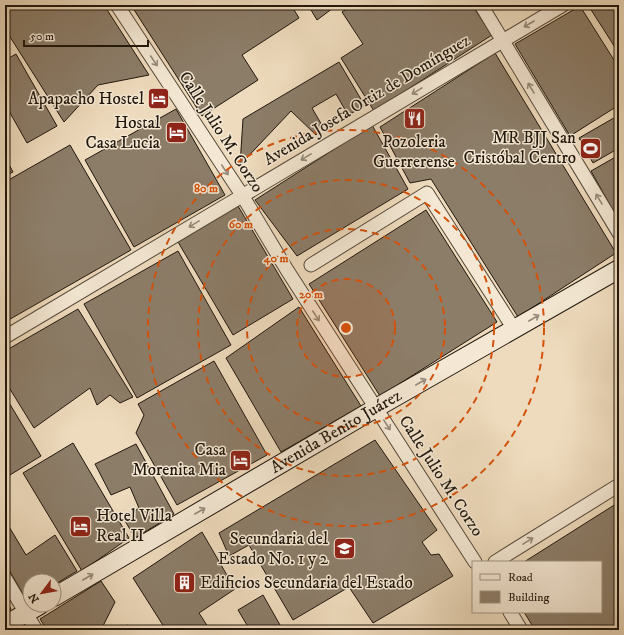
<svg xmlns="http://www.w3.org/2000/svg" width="624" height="635" viewBox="0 0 624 635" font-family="'IM FELL DW Pica',serif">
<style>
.building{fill:#8c7d69;stroke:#21170d}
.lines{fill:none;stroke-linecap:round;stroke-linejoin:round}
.street-casing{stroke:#544839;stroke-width:15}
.secondary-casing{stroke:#21170d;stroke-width:20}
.street{stroke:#f4e8d4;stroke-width:13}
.secondary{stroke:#f4e8d4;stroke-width:18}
.oneway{stroke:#958a7a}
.ring{fill:none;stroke:#d4520c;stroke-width:2;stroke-dasharray:7 5}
.labels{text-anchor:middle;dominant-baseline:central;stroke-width:3;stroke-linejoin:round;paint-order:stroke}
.poi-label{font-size:17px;fill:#21170d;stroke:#f4e8d4;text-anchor:end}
.street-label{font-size:17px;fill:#21170d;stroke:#f4e8d4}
.centre{fill:#d4520c;stroke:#f4e8d4;stroke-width:2}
.ring-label{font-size:12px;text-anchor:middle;font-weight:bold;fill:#d4520c;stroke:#f4e8d4;stroke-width:3;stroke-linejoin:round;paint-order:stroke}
</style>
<rect width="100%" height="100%" fill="#eedbbd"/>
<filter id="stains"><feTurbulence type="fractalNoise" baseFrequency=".005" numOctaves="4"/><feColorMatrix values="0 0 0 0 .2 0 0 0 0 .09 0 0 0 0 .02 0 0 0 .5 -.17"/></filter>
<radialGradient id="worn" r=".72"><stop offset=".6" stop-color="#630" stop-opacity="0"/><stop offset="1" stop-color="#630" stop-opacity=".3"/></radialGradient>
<!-- building -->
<path class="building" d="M5 5H104L149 75 98 85 64 122 5 29Z
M131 5H291L299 18 242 55 258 80 202 116Z
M308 5H337L317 20Z
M353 5H472L492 35 374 111 341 58 363 44 342 12Z
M588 5H619V54L611 41Z
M580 6 619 68V105L570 136 515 44Z
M495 53 616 253 518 317 431 179 410 183 380 127Z
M16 54 57 126 27 143 5 104V69L6 68 5 60Z
M339 62 365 106 348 115 336 94 312 108 323 127 316 135 291 111 240 165 243 119Z
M176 109 225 195 134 247 85 160Z
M619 115V148L593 163 579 138Z
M372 125 408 189 297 256 255 200Z
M70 145 131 250 5 322V182Z
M619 155V221L591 171Z
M5 157 13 172 5 176Z
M238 206 293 299 233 335 178 242Z
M426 210 497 322 380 396 309 284Z
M178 251 231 345 137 398 84 304Z
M299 307 361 406 281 452 226 358Z
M78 309 133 397 120 403 110 395 97 405 90 388 34 428 5 381V351Z
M214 361 267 455 177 505 136 433 144 415 138 404Z
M5 396 41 456 5 478Z
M375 440 437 530 422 542 431 555 439 554 453 576 373 623 349 587 293 620 249 545 229 556 219 533Z
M73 443 129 538 82 571 23 473Z
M136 444 174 514 135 538 124 519 139 508 130 487 111 495 95 464Z
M619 502V630H535L524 612H601V562H524Z
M5 520 26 555 55 535 77 571 54 585V581H30V599L27 601 5 563Z
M202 532 235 589 199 613 210 630H166L133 578Z
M101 581 115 602 101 630H47L40 619Z
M263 595 280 625 272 630H250L238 610Z
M5 599 11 609 5 614Z
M128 625 131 630H115Z"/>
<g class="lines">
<defs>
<path id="street" d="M117 5 242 195 287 270 475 562
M481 5 619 233
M311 265 427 193 514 329
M5 337 563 5
M495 562 619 485
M5 578 36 630
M510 612 521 630"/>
<g id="secondary">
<path id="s1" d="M54 597 376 408 619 269"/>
<path d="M5 625 40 605"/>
</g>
</defs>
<!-- street casing -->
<use href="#street" class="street-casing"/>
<!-- secondary casing -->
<use href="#secondary" class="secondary-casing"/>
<!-- street -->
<use href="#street" class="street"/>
<!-- secondary -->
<use href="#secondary" class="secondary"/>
</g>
<!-- one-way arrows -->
<defs><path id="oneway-shaft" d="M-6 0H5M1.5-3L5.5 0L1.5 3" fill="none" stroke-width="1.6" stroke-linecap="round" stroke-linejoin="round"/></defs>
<g class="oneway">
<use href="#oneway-shaft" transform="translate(529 24) rotate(150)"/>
<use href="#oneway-shaft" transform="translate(154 61) rotate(57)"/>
<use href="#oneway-shaft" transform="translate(531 88) rotate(-121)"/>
<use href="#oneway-shaft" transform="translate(417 91) rotate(149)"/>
<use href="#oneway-shaft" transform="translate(306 157) rotate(149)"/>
<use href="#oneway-shaft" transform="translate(225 170) rotate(57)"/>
<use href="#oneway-shaft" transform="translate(599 199) rotate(-121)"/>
<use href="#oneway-shaft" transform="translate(194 224) rotate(149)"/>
<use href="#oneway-shaft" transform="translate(316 316) rotate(57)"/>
<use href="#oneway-shaft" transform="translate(534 318) rotate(-30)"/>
<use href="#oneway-shaft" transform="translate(421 382) rotate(-30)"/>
<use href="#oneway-shaft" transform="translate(387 425) rotate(57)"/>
<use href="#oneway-shaft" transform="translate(200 511) rotate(-30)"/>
<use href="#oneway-shaft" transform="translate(528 541) rotate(-32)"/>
<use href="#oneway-shaft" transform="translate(88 577) rotate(-30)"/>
</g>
<!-- distance rings -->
<circle cx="346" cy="328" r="49" fill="#d4520c" fill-opacity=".12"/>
<g class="ring">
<circle cx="346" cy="328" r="49"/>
<circle cx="346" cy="328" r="99"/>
<circle cx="346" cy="328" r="148"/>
<circle cx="346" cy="328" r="198"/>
</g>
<!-- icons -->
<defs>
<symbol id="hotel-square" viewBox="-11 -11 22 22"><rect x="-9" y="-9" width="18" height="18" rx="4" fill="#8f2418" stroke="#f4e8d4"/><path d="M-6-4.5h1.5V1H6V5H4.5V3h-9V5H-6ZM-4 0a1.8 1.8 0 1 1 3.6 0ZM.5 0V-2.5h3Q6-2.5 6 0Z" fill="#fff"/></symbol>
<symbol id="restaurant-square" viewBox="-11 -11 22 22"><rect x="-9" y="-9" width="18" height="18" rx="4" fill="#8f2418" stroke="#f4e8d4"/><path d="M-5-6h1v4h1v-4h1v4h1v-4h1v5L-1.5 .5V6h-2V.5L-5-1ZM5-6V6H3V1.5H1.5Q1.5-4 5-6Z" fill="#fff"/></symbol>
<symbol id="stadium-square" viewBox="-11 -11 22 22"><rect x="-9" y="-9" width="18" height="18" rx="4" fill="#8f2418" stroke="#f4e8d4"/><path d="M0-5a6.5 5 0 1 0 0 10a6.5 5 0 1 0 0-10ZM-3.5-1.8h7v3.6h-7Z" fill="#fff"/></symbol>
<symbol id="school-square" viewBox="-11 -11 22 22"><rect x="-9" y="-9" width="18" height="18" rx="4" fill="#8f2418" stroke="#f4e8d4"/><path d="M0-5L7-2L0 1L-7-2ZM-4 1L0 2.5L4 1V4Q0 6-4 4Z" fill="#fff"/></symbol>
<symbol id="building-square" viewBox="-11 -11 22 22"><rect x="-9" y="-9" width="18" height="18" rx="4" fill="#8f2418" stroke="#f4e8d4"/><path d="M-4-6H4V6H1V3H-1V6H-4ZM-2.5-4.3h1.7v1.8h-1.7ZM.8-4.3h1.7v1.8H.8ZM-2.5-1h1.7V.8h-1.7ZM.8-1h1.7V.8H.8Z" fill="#fff"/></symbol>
</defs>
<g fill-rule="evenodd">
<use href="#hotel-square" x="146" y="86" width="25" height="25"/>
<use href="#restaurant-square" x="402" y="106" width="25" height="25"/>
<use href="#hotel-square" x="164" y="120" width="25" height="25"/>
<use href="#stadium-square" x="578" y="136" width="25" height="25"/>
<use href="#hotel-square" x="228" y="448" width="25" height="25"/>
<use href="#hotel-square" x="68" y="514" width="25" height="25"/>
<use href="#school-square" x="332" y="536" width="25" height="25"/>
<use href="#building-square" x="172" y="570" width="25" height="25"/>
</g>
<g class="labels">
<!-- poi labels -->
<g class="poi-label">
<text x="144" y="99">Apapacho Hostel</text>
<text x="160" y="123">Hostal<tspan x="160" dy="20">Casa Lucia</tspan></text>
<text x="576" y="138">MR BJJ San<tspan x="576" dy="20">Cristóbal Centro</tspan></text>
<text x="414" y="142" text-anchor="middle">Pozoleria<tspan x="414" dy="20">Guerrerense</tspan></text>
<text x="226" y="450">Casa<tspan x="226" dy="20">Morenita Mia</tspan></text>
<text x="96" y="516" text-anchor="start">Hotel Villa<tspan x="96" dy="20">Real II</tspan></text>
<text x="328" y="539">Secundaria del<tspan x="328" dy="20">Estado No. 1 y 2</tspan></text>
<text x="200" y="583" text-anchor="start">Edificios Secundaria del Estado</text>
</g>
<!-- street labels -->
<g class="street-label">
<text transform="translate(367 100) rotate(-31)">Avenida Josefa Ortiz de Domínguez</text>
<text transform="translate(221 132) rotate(57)">Calle Julio M. Corzo</text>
<text stroke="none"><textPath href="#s1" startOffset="327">Avenida Benito Juárez</textPath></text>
<text transform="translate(441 476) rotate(57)">Calle Julio M. Corzo</text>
</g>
</g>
<circle cx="346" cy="328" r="6" class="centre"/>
<g class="ring-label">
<text x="206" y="192">80 m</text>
<text x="241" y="228">60 m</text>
<text x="276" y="262">40 m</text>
<text x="311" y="298">20 m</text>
</g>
<!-- margin -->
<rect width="624" height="635" fill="none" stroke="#eedbbd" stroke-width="20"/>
<rect x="6" y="6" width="612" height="623" fill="none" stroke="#21170d" stroke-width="2"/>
<rect x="10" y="10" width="604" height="615" fill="none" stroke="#21170d"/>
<!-- legend -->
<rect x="472" y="561" width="130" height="52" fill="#f4e8d4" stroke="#a09484"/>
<rect x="480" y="574" width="20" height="6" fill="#f4e8d4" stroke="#a09484"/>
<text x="508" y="581" font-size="12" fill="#21170d">Road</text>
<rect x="480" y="591" width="20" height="12" fill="#8c7d69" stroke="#a09484"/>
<text x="508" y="601" font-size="12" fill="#21170d">Building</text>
<!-- north arrow -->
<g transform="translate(42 593) rotate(238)"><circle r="19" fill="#f4e8d4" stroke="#a09484"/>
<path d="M0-3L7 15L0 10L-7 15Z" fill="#8f2418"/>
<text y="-6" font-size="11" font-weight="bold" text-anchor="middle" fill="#21170d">N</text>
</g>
<!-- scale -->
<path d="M24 40v6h124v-6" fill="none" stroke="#21170d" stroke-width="2"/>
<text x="30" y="40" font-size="12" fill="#21170d" stroke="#f4e8d4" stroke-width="3" paint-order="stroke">50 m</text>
<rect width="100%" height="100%" filter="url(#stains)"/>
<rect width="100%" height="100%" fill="url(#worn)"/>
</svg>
